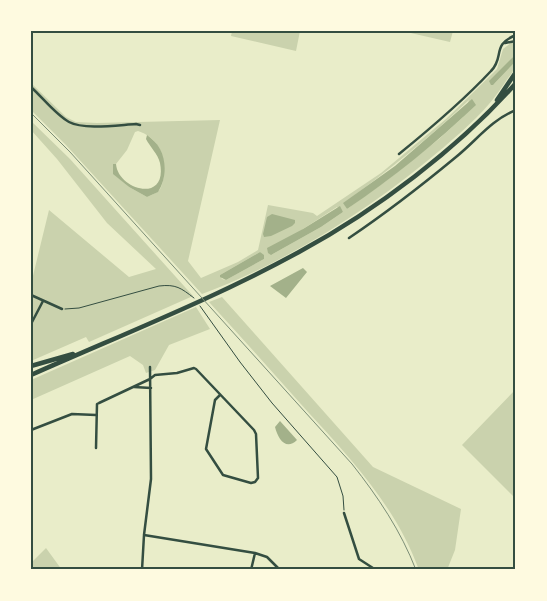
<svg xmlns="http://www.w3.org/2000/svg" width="547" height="601" viewBox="0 0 547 601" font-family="'Archivo Narrow',sans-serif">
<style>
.green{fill:#cad2ad;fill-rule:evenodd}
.water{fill:#a3b18a}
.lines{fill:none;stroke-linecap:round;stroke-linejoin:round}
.path{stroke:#344e41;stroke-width:1}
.minor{stroke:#344e41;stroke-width:2.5}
.trunk{stroke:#344e41;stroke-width:4.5}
.rail{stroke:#7c8e77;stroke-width:1}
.neatline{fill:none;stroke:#344e41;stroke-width:2}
</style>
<rect width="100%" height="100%" fill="#e9edc9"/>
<!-- green -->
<path class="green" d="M232 31H300L296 51 231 36Z
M402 31H453L450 42Z
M511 43H513V45L516 47V59L513 57 493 85 516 61C516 70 509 76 504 84 488 109 466 128 444 147 375 206 288 262 202 294L66 145 31 110V83L66 117 76 122 97 123 220 120 188 261 201 278 238 262 258 250 268 205 313 213 317 216 381 173 446 119 497 69 503 49ZM469 100 463 117 439 139 386 181 347 209 344 203C389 170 428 139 469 100ZM138 131C156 137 164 151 164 170 164 176 163 184 160 189 157 193 151 195 147 197L129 187 114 174 113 164H116L127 150 135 132ZM337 207 343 212 321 227 271 255 303 229ZM260 252 264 259 226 280 222 279 220 275Z
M31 121 70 159 193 296 89 342 86 337 31 361V284L49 210 129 277 156 269 107 223 57 159 31 130Z
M222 297 373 467 461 509 455 550 447 570H419C396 507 352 460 308 412 275 375 242 338 209 302Z
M196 307 210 329 169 345 155 370 146 373 143 365 130 356 31 400V380Z
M516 389V499L462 445Z
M46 548 62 570H31V563Z"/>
<!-- water -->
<path class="water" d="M513 57 516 61 493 85H491L489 81Z
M472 99 476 105C436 143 393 178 347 209L343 203 395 166Z
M147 135C152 139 157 143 160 149 167 162 166 180 158 192L147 197 129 187 113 174V164H116C118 190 168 204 160 163 158 154 150 147 146 139Z
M340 206 343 212 321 227 271 255 268 253 267 248 303 229Z
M272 214 295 220V223L292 226 271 236 264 237 263 234 267 217Z
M260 252 264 255V259L226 280 220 277V275Z
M303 268 307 272 286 298 270 286Z
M280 421 297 440C286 451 278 439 275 427Z"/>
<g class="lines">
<!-- path -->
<path class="path" d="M200 306 240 362 272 403 337 477 343 496 344 510
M65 309 79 308 159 286C176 284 181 288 194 298"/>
<!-- minor -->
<path class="minor" d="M505 43 516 41
M31 87C42 97 56 115 69 122 84 130 118 125 136 124L140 125
M399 154C431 128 463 101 491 71 505 57 491 45 516 35
M349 238C386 213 421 186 456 157 476 141 491 120 516 110
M31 295 62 309
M31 324 43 301
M134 387 151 388
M31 430 72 414 96 415
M96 448 97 404 99 403 150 379 155 375 177 373 194 368 196 369 254 430 256 434 258 478 255 482 251 483 223 475 206 449 215 400 220 395
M344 513 359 559 376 570
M144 535 255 553 267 557 280 570
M142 570 144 535 151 479 150 367
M251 570 255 553"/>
<!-- trunk -->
<path class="trunk" d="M497 100 516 72
M31 366 73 354
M31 375C121 335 213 299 299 252 375 211 459 148 516 83"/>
<!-- rail -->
<path class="rail" d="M31 113 70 152 352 464C378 497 401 531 416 570"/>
</g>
<!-- border -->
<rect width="547" height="601" fill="none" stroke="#fefae0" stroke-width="65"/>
<rect x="32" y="32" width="482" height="536" class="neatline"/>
</svg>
